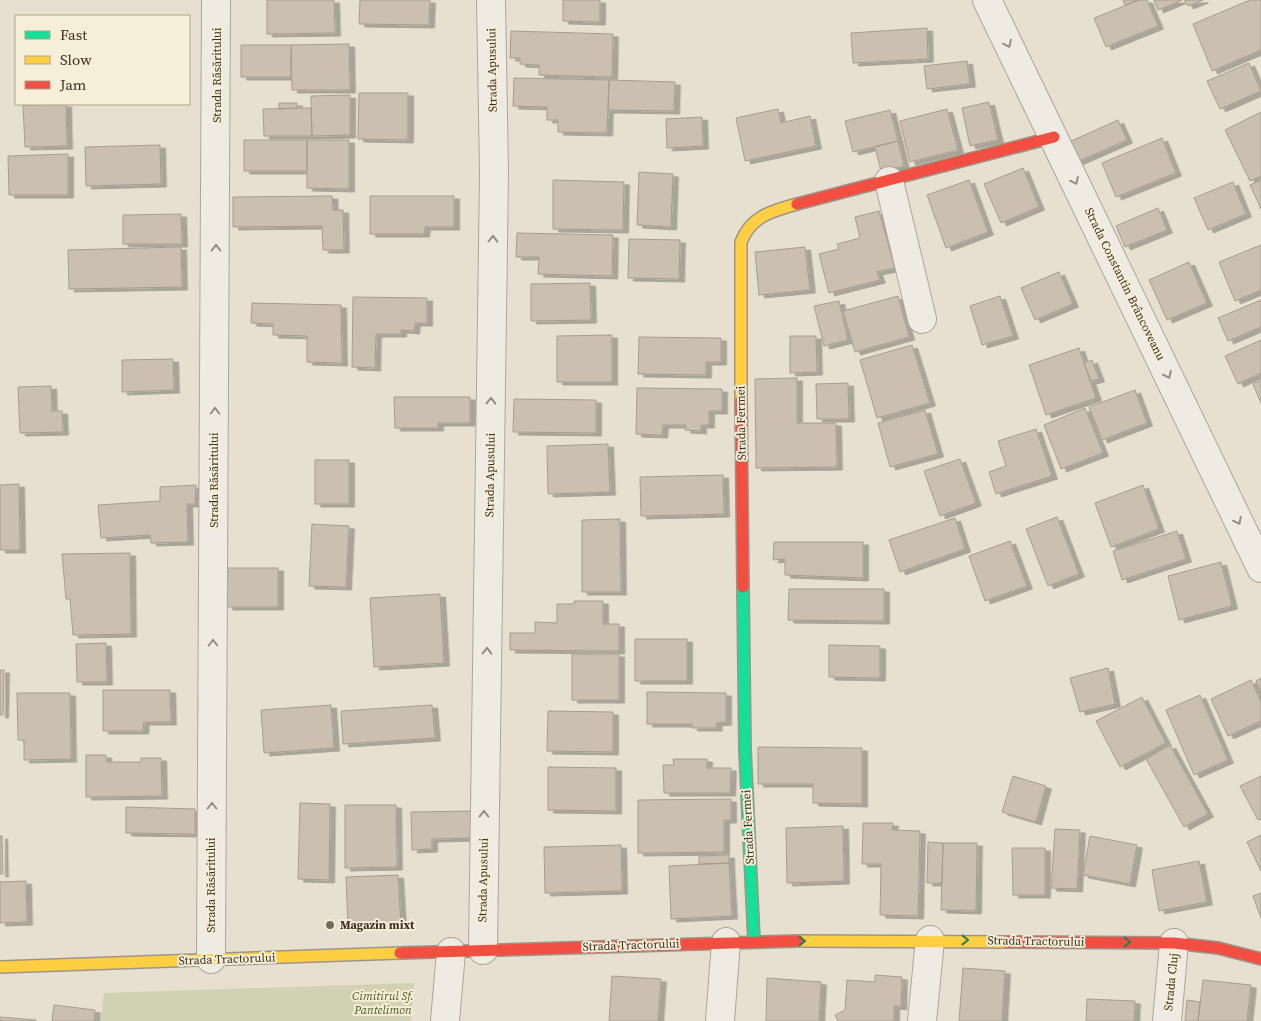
<svg xmlns="http://www.w3.org/2000/svg" width="1261" height="1021" viewBox="0 0 1261 1021" font-family="'Source Serif 4',serif">
<style>
.cemetery{fill:#d1d1b3}
.building{fill:#cbbfb2;stroke:#a89c90;filter:url(#shadow)}
.lines{fill:none;stroke-linecap:round;stroke-linejoin:round}
.street-casing{stroke:#ada599;stroke-width:30}
.fast-casing{stroke:#9c958a;stroke-width:14}
.slow-casing{stroke:#9c958a;stroke-width:14}
.jam-casing{stroke:#9c958a;stroke-width:14}
.street{stroke:#efebe3;stroke-width:28}
.fast{stroke:#16e098;stroke-width:11}
.slow{stroke:#ffcf43;stroke-width:11}
.jam{stroke:#f24e42;stroke-width:11}
.oneway{stroke:#968c82}
.oneway2{stroke:#2b7e56}
.poi-dot{fill:#786c5e;stroke:#f7eed8;stroke-width:2}
.labels{text-anchor:middle;dominant-baseline:central;stroke-width:4;stroke-linejoin:round;paint-order:stroke}
.street-label{font-size:12px;fill:#3d2e20;stroke:#f7eed8}
.poi-label{font-size:12px;font-weight:bold;fill:#3d2e20;stroke:#f7eed8;text-anchor:start}
.park-label{font-size:12px;font-style:italic;fill:#4d5a26;stroke:#f7eed8}
</style>
<defs>
<filter id="shadow"><feDropShadow dx="5.5" dy="3" stdDeviation="0" flood-color="#0004"/></filter>
</defs>
<rect width="100%" height="100%" fill="#e7e0d1"/>
<!-- cemetery -->
<path class="cemetery" d="M414 983 411 1021H101L104 993Z"/>
<!-- building -->
<path class="building" d="M267 0H334L335 33 267 34Z
M360 0H430L429 25 359 24Z
M563 0H600V22L563 21Z
M1123 0H1139L1125 5Z
M1139 0H1147L1158 26 1106 47 1094 18Z
M1154 0H1182L1158 10Z
M1184 0H1203L1188 6Z
M1250 0H1261V50L1212 71 1193 24Z
M927 28 928 59 853 63 851 33Z
M511 31 613 34 612 77 539 75V65L520 64V58H510Z
M349 44 350 90H292L291 45Z
M241 45H291V77H241Z
M967 61 970 84 927 89 924 66Z
M1249 63 1261 91 1220 109 1207 81Z
M514 78 609 80 607 133 558 132V120H547V107L513 106Z
M609 80 675 82 674 111 608 110Z
M359 93H408V140L358 139Z
M350 95V135L312 136 311 96Z
M989 102 998 140 970 146 962 108Z
M279 103H297V108L279 109Z
M66 104 67 146 25 147 23 105Z
M311 108 312 136H264L263 109Z
M778 109 781 123 810 116 816 146 745 161 736 118Z
M947 109 958 150 910 162 900 121Z
M890 110 898 141 853 152 845 121Z
M1261 112V176L1250 181 1225 130Z
M702 117 703 146 667 148 666 119Z
M1118 120 1127 140 1077 162 1069 142Z
M1162 138 1176 173 1116 197 1102 163Z
M244 140H307V171H244Z
M307 140H349V189L307 188Z
M898 141 904 166 881 171 875 147Z
M160 145 161 184 86 186 85 147Z
M68 154V195H9L8 156Z
M1023 168 1039 207 1001 223 984 184Z
M639 172 673 174 671 227 637 225Z
M553 180 624 182 623 230 553 229Z
M969 180 988 232 946 248 927 195Z
M1261 180V209L1250 185Z
M1233 182 1246 214 1208 230 1194 198Z
M332 196 333 210H343L344 250H323L322 226 233 227V197Z
M370 196H454V227H425L424 234H370Z
M1158 208 1167 230 1125 247 1116 226Z
M879 211 895 268 877 272 880 280 829 293 819 254 839 249 837 244 860 238 855 217Z
M181 214 182 244H123V215Z
M517 233 613 235 612 276 538 274 539 257H516Z
M629 239 680 240 679 279 628 278Z
M1261 245V290L1235 301 1219 262Z
M181 247 182 287 69 289 68 250Z
M805 247 810 290 759 295 755 252Z
M1189 262 1207 303 1167 320 1149 280Z
M1059 272 1073 304 1035 320 1021 288Z
M590 283 591 320 531 321V284Z
M898 296 909 337 855 352 843 311Z
M1000 296 1013 336 982 345 970 306Z
M353 297 427 298V323H415L414 331 401 330V334H376L375 368 352 367Z
M1261 300V327L1228 341 1218 318Z
M839 301 848 340 824 346 814 306Z
M252 303 341 305 342 363 307 362V336L273 335V324L251 323Z
M612 335V382H557V336Z
M790 336H816L817 372 790 373Z
M639 337 721 338V362H706V375L638 374Z
M1261 340V373L1238 384 1225 356Z
M912 345 930 403 877 418 860 360Z
M1079 348 1096 398 1046 415 1029 365Z
M173 359 174 390 122 392V360Z
M1092 360 1099 379 1091 381 1084 363Z
M797 378V423H836L837 467 756 468 755 379Z
M1261 380V403L1253 384Z
M848 383 849 419H817L816 384Z
M51 386 52 411H62L63 432 20 433 18 387Z
M637 388 722 389V411H709V425H701V431L685 430 686 425H663L662 435 636 434Z
M1135 390 1147 423 1102 440 1089 407Z
M394 397H470V423H438V428H395Z
M514 399 596 400V433L513 432Z
M1085 408 1103 453 1061 469 1044 425Z
M925 410 938 454 890 467 878 423Z
M1036 429 1052 476 996 494 989 472 1006 466 998 441Z
M608 444 610 492 548 494 547 446Z
M960 459 976 503 940 516 924 471Z
M315 460H349V504H315Z
M723 475 724 514 641 516 640 477Z
M19 484 20 550H0V485Z
M196 485 195 504H187L188 542 151 543 150 535 101 538 98 505 160 501V487Z
M1143 485 1159 529 1111 547 1095 503Z
M1057 517 1079 574 1048 586 1026 529Z
M955 518 965 549 900 572 889 540Z
M620 519 621 592H582V520Z
M312 524 349 526 346 587 309 586Z
M1177 531 1186 559 1122 580 1113 551Z
M1010 541 1027 586 985 601 969 556Z
M774 542H863V578L785 575V559L773 560Z
M130 553 131 634 73 635 70 599H66L62 554Z
M1221 562 1232 606 1179 620 1168 576Z
M228 568H278V607H227Z
M789 589H884V621L788 620Z
M440 594 444 663 374 667 370 598Z
M574 601H603V624H619V651L510 650V633H535V622L557 623V604H574Z
M635 639H687V681H635Z
M106 643 107 682H77L76 644Z
M829 645 880 646V678L829 677Z
M572 654H619V700H572Z
M1108 668 1115 704 1080 712 1070 678Z
M0 670H4L3 715H0Z
M1261 678V692L1256 681Z
M1251 680 1261 702V721L1228 736 1211 699Z
M103 690H170L171 722H144L143 731H103Z
M647 692 726 693V722L716 723 717 728H692V724H647Z
M17 693H70L71 759 24 760V740H18Z
M1200 695 1228 760 1194 775 1166 710Z
M1142 697 1166 743 1120 767 1096 721Z
M331 705 334 748 264 753 261 710Z
M432 705 435 738 343 744 341 711Z
M548 711 613 712V752L547 751Z
M1170 745 1208 814 1184 827 1146 759Z
M758 747 862 748V804L813 803V784H758Z
M86 755H106L107 762H141V758H161L162 796 86 797Z
M673 759H707V768H731L730 793H664L663 765H674Z
M548 767 616 768V811L548 810Z
M1013 776 1046 786 1036 822 1002 812Z
M1261 776V819L1258 820 1240 786Z
M731 799V820H724V852L638 853V800Z
M300 803 330 804 329 880 298 879Z
M345 805H396L397 867 345 868Z
M126 807 195 809V834L126 833Z
M472 811 473 838 432 839V849L412 850 411 812Z
M863 823H893L892 830 920 831 918 916 880 915 881 864H862Z
M843 826 844 881 787 883 786 828Z
M1055 829 1080 830 1077 889 1051 888Z
M1261 835V871L1247 842Z
M0 836H2L3 874H0Z
M1090 836 1137 845 1130 884 1083 875Z
M928 842 943 843 942 883H927Z
M943 843H977L976 911 941 910Z
M621 845 622 891 545 893 544 847Z
M1012 848H1045V895H1013Z
M729 855V863L699 864V856Z
M1199 861 1207 902 1159 911 1152 870Z
M729 863 732 916 671 919 669 866Z
M398 875 401 924 348 927 346 877Z
M26 881 27 922 0 923V882Z
M1261 893V918L1253 896Z
M963 968 1005 971 1002 1021H959Z
M875 975 902 977 901 1007 894 1006V1021H838L835 1015 845 1010 847 980 875 982Z
M612 976 661 979 658 1021H609Z
M767 978 821 982 819 1021H766Z
M1203 980 1251 985 1247 1021H1198Z
M1087 999 1135 1001 1134 1021H1086Z
M1187 1000 1200 1002 1198 1021H1185Z
M54 1005 95 1010 94 1021H52Z
M0 1017 36 1020V1021H0Z"/>
<g class="lines">
<defs>
<path id="street" d="M987 0 1261 568
M889 181 922 319
M483 950 494 173 491 0
M211 959 216 0
M445 1021 451 952
M720 1021 726 942
M922 1021 930 940
M1167 1021 1174 943"/>
<path id="fast" d="M743 587 745 750 754 941"/>
<path id="slow" d="M741 400V242C751 216 772 211 797 204
M798 941 1006 942
M0 967 400 953"/>
<path id="jam" d="M797 204 1054 137
M741 400 743 587
M1006 942 1174 943 1218 948 1261 959
M400 953 798 941"/>
</defs>
<!-- street casing -->
<use href="#street" class="street-casing"/>
<!-- fast casing -->
<use href="#fast" class="fast-casing"/>
<!-- slow casing -->
<use href="#slow" class="slow-casing"/>
<!-- jam casing -->
<use href="#jam" class="jam-casing"/>
<!-- street -->
<use href="#street" class="street"/>
<!-- fast -->
<use href="#fast" class="fast"/>
<!-- slow -->
<use href="#slow" class="slow"/>
<!-- jam -->
<use href="#jam" class="jam"/>
</g>
<!-- one-way arrows -->
<defs><path id="oneway-chevron" d="M-2-3.5L2.5 0L-2 3.5" fill="none" stroke-width="1.6" stroke-linecap="round" stroke-linejoin="round" transform="scale(1.25)"/></defs>
<g class="oneway">
<use href="#oneway-chevron" transform="translate(1008 44) rotate(64)"/>
<use href="#oneway-chevron" transform="translate(1075 181) rotate(64)"/>
<use href="#oneway-chevron" transform="translate(493 239) rotate(-89)"/>
<use href="#oneway-chevron" transform="translate(216 248) rotate(-90)"/>
<use href="#oneway-chevron" transform="translate(1168 375) rotate(64)"/>
<use href="#oneway-chevron" transform="translate(491 401) rotate(-89)"/>
<use href="#oneway-chevron" transform="translate(215 411) rotate(-90)"/>
<use href="#oneway-chevron" transform="translate(1238 521) rotate(64)"/>
<use href="#oneway-chevron" transform="translate(213 643) rotate(-90)"/>
<use href="#oneway-chevron" transform="translate(487 651) rotate(-89)"/>
<use href="#oneway-chevron" transform="translate(212 806) rotate(-90)"/>
<use href="#oneway-chevron" transform="translate(484 814) rotate(-89)"/>
</g>
<g class="oneway2">
<use href="#oneway-chevron" transform="translate(965 940)"/>
<use href="#oneway-chevron" transform="translate(802 941)"/>
<use href="#oneway-chevron" transform="translate(1127 942) rotate(1)"/>
</g>
<!-- markers -->
<circle class="poi-dot" cx="330" cy="925" r="5"/>
<g class="labels">
<!-- street labels -->
<g class="street-label">
<text transform="translate(492 70) rotate(-91)">Strada Apusului</text>
<text transform="translate(217 75) rotate(-90)">Strada Răsăritului</text>
<text transform="translate(1125 284) rotate(64)">Strada Constantin Brâncoveanu</text>
<text transform="translate(741 423) rotate(-91)">Strada Fermei</text>
<text transform="translate(490 475) rotate(-89)">Strada Apusului</text>
<text transform="translate(214 480) rotate(-90)">Strada Răsăritului</text>
<text transform="translate(748 827) rotate(-93)">Strada Fermei</text>
<text transform="translate(483 880) rotate(-89)">Strada Apusului</text>
<text transform="translate(211 885) rotate(-90)">Strada Răsăritului</text>
<text transform="translate(1036 941) rotate(1)">Strada Tractorului</text>
<text transform="translate(631 945) rotate(-2)">Strada Tractorului</text>
<text transform="translate(227 959) rotate(-2)">Strada Tractorului</text>
<text transform="translate(1171 982) rotate(-84)">Strada Cluj</text>
</g>
<!-- poi labels -->
<g class="poi-label">
<text x="340" y="925">Magazin mixt</text>
</g>
<!-- park labels -->
<g class="park-label">
<text x="383" y="996">Cimitirul Sf.<tspan x="383" dy="14">Pantelimon</tspan></text>
</g>
</g>
<!-- legend -->
<rect x="15" y="15" width="175" height="90" fill="#f7eed8" stroke="#ada18e"/>
<rect x="25" y="31" width="25" height="8" fill="#16e098" stroke="#ada18e"/>
<text x="60" y="40" font-size="15" fill="#3d2e20">Fast</text>
<rect x="25" y="56" width="25" height="8" fill="#ffcf43" stroke="#ada18e"/>
<text x="60" y="65" font-size="15" fill="#3d2e20">Slow</text>
<rect x="25" y="81" width="25" height="8" fill="#f24e42" stroke="#ada18e"/>
<text x="60" y="90" font-size="15" fill="#3d2e20">Jam</text>
</svg>
